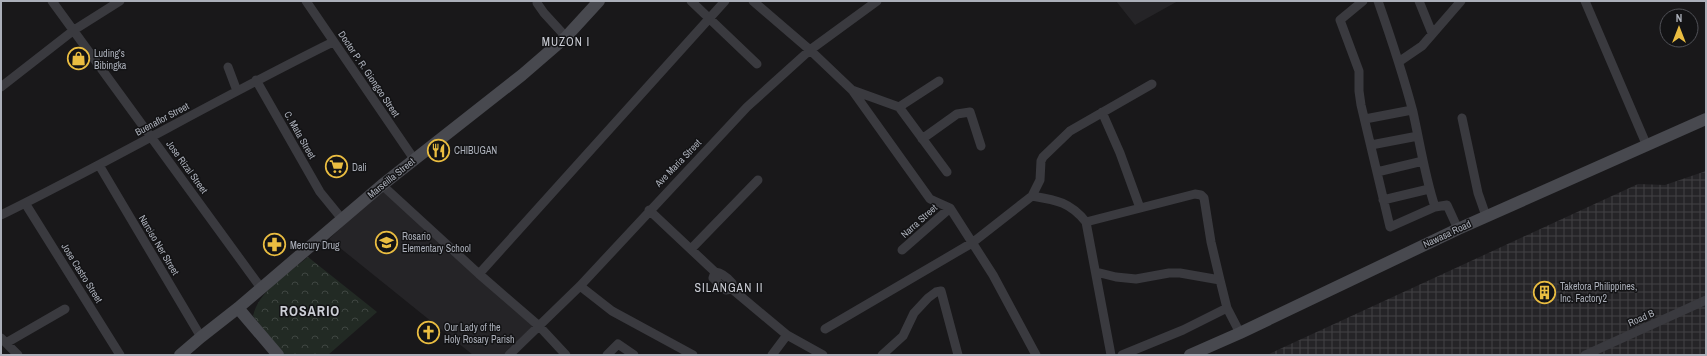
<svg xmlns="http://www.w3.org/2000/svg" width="1707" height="356" viewBox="0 0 1707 356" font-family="'Archivo Narrow',sans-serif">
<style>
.built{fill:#252427}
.industrial{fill:url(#industrial-grid)}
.park{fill:url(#park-crowns)}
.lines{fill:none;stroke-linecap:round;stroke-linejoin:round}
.street{stroke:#3a3a3f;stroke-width:9}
.secondary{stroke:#48494f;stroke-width:12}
.labels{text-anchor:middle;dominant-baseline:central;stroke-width:3;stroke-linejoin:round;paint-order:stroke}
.poi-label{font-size:10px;fill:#abafb9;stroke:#131315;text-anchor:start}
.street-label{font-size:10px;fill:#abafb9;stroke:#131315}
.quarter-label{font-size:12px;letter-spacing:1px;fill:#ccced6;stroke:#131315}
.district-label{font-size:14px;font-weight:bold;letter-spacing:1px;fill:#ccced6;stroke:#131315}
</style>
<defs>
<pattern id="industrial-grid" width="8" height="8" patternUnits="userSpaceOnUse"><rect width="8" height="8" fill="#252427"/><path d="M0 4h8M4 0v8" fill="none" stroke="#424144"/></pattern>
<pattern id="park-crowns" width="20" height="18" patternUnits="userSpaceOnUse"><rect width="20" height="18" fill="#222a24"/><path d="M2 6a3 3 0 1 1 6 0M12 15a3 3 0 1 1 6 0" fill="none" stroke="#3f4642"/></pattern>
</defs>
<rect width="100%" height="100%" fill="#19181a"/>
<!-- built -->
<path class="built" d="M1116 1H1178L1135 25Z
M382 189 533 326 507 355H473L329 239Z"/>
<!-- industrial -->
<path class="industrial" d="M1706 171V355H1267L1638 184 1665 185Z"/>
<!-- park -->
<path class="park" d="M308 257 377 312 328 355H284L253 316C259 290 288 274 308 257Z"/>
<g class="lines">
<!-- street -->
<path class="street" d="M52 1 261 288
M306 1 414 159
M691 1 757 64
M753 1 810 50 852 90 930 199 950 208 993 275 1036 355
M1363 1 1340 20 1359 71V91L1361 105 1390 227 1435 207 1447 205 1458 229
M1378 1C1391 38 1403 74 1413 112 1420 144 1425 177 1435 207
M1419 1 1432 33
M1585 1 1647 146
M537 3 544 13 566 37
M1400 61 1422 46 1461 1
M228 67 237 91
M256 80 320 192 342 219
M1 87 74 30 120 1
M852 90 899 107 939 81
M899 107 947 172
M1102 112 1120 153 1140 208
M1462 118 1478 193 1486 216
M1365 119 1412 110
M922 139 957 114 970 112 981 146
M1371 145 1418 136
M99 165 201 337
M1377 172 1423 161
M382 185 479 274 539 326 566 355
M1032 196 1040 180 1041 161 1043 157 1070 131 1152 84
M1383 200 1429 189
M25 203 120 355
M649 210 715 272
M1 215C113 160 221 97 333 42
M1086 222 1195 194 1201 195 1204 198 1211 242 1220 280 1227 308 1240 333
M691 249 758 180
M902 250 950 208
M715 272C722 273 727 277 732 283V289L726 290 713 278Z
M1096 272 1116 277 1136 279 1169 273H1180L1220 280
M479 274 725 1
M580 286 612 311 693 355
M732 289 787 335
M825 329 972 243 1032 196C1056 200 1070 202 1086 222L1111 355
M1 338 18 355
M6 343 65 309
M509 355 580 286 747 107 810 50 877 1
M607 355 618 344 634 355
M772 355 787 335 823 355
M882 355 903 336 914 313 928 298 936 292 941 291 958 355
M1122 355 1183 330 1227 308
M1585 355 1706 300"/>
<!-- secondary -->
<path class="secondary" d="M238 308 278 355
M180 355 201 337 238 308 382 185 522 75 566 37 599 1
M1190 355 1240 333 1458 229 1706 119"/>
</g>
<!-- icons -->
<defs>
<symbol id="shop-ring" viewBox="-11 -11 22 22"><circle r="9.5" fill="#131315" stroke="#eabd41" stroke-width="1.5"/><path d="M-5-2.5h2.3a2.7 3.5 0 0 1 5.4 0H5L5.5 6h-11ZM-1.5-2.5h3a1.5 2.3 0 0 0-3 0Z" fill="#eabd41"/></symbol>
<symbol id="restaurant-ring" viewBox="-11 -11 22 22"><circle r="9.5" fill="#131315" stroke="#eabd41" stroke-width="1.5"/><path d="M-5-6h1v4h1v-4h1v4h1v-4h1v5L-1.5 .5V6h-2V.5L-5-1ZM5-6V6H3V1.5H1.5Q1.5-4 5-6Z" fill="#eabd41"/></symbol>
<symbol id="supermarket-ring" viewBox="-11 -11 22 22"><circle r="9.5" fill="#131315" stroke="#eabd41" stroke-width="1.5"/><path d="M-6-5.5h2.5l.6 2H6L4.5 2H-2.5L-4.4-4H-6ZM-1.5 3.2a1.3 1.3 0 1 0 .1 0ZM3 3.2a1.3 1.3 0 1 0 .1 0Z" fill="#eabd41"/></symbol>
<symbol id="school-ring" viewBox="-11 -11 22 22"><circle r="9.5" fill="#131315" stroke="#eabd41" stroke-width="1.5"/><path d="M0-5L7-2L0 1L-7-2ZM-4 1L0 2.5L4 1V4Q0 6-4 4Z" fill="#eabd41"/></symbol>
<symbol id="pharmacy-ring" viewBox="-11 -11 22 22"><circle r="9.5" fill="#131315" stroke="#eabd41" stroke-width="1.5"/><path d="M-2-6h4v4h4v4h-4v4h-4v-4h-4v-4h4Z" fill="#eabd41"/></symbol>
<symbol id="building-ring" viewBox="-11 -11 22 22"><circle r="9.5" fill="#131315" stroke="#eabd41" stroke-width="1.5"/><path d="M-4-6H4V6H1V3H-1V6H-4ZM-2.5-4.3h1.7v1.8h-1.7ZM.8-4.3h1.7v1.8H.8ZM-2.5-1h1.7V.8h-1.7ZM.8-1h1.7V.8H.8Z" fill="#eabd41"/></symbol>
<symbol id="church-ring" viewBox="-11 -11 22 22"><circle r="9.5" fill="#131315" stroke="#eabd41" stroke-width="1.5"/><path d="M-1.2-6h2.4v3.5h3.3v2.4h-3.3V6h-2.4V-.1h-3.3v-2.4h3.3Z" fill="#eabd41"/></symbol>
</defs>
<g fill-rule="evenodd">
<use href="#shop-ring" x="66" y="46" width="25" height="25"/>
<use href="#restaurant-ring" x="426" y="138" width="25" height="25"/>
<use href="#supermarket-ring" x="324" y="154" width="25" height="25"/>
<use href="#school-ring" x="374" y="230" width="25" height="25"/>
<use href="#pharmacy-ring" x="262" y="232" width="25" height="25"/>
<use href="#building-ring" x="1532" y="280" width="25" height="25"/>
<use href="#church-ring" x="416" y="320" width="25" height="25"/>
</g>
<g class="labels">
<!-- poi labels -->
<g class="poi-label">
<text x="94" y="53">Luding's<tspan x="94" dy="12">Bibingka</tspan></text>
<text x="454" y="150">CHIBUGAN</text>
<text x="352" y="167">Dali</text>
<text x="402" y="236">Rosario<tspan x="402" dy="12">Elementary School</tspan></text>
<text x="290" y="245">Mercury Drug</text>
<text x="1560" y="286">Taketora Philippines,<tspan x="1560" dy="12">Inc. Factory2</tspan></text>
<text x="444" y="327">Our Lady of the<tspan x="444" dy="12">Holy Rosary Parish</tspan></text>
</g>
<!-- street labels -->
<g class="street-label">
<text transform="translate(369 74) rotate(56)">Doctor P. R. Giongco Street</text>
<text transform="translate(162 119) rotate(-28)">Buenaflor Street</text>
<text transform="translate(300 135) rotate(60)">C. Mata Street</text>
<text transform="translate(678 163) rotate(-46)">Ave Maria Street</text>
<text transform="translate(187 167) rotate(54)">Jose Rizal Street</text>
<text transform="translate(391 178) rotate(-39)">Marseilla Street</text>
<text transform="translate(919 221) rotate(-42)">Narra Street</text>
<text transform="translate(1447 234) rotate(-25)">Nawasa Road</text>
<text transform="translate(159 245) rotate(59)">Narciso Ner Street</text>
<text transform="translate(82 273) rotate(58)">Jose Castro Street</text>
<text transform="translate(1641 318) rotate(-24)">Road B</text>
</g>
<!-- quarter labels -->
<g class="quarter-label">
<text x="566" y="42">MUZON I</text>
<text x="729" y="288">SILANGAN II</text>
</g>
<!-- district labels -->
<g class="district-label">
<text x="310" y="311">ROSARIO</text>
</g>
</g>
<!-- border -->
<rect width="1707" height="356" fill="none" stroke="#abafb9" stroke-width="4"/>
<!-- north arrow -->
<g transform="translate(1679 28)"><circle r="19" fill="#131315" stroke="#505157"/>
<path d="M0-3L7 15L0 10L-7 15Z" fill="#eabd41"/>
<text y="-6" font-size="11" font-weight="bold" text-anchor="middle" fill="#abafb9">N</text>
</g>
</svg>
